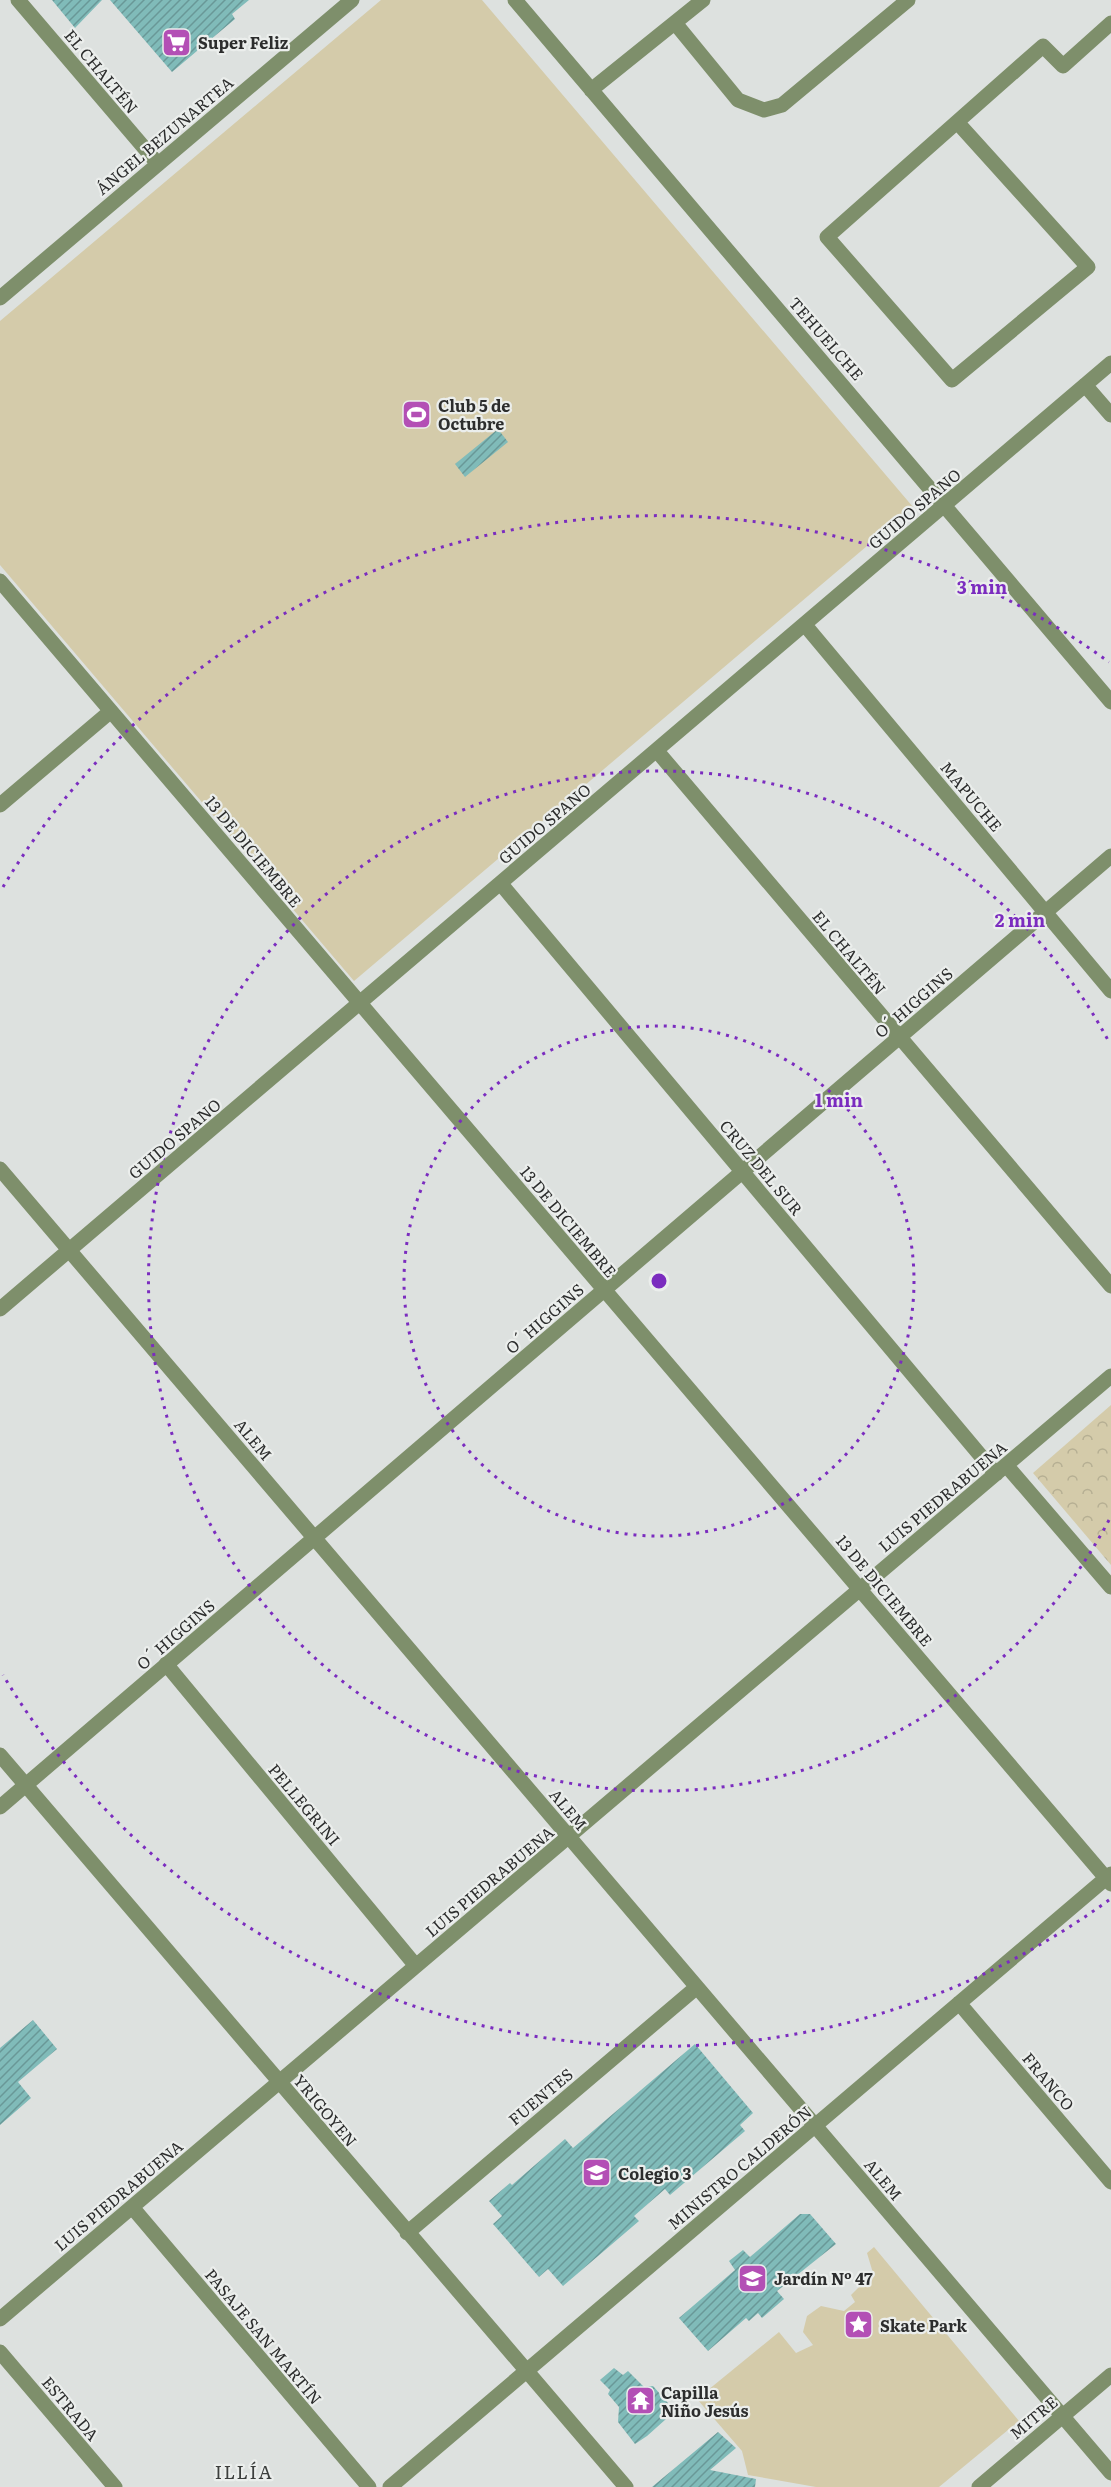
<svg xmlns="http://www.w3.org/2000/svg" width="1111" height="2487" viewBox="0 0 1111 2487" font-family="Literata,serif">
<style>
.park{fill:url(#park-crowns)}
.pitch{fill:#d4cbaa}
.building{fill:url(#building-hatch)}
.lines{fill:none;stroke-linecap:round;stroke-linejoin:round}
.minor{stroke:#7e8f6b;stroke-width:15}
.ring{fill:none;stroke:#7b2cbf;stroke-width:3;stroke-dasharray:3 6}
.labels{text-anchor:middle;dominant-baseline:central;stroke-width:4.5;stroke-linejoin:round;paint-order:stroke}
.poi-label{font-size:16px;font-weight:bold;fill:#2c2d2d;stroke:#ebeeec;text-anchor:start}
.street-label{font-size:16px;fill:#2c2d2d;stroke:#ebeeec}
.neighbourhood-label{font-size:18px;letter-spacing:1.5px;fill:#3c3f3d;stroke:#ebeeec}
.centre{fill:#7b2cbf;stroke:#ebeeec;stroke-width:3}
.ring-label{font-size:18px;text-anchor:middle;font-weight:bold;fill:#7b2cbf;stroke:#ebeeec;stroke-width:4.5;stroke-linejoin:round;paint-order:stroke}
</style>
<defs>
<pattern id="park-crowns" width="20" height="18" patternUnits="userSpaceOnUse" patternTransform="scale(1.5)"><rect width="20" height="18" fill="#d4cbaa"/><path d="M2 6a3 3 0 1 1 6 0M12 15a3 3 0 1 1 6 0" fill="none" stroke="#b6af93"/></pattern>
<pattern id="building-hatch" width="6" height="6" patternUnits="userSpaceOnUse" patternTransform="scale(1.5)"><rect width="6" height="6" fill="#80bbb9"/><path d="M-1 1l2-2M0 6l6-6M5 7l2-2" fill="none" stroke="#699897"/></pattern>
</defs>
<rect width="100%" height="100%" fill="#dde1df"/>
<!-- park -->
<path class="park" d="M1111 1405V1565L1033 1473Z"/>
<!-- pitch -->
<path class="pitch" d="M381 0H482L913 507 354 981 0 565V321Z
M874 2247 1019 2421 939 2487H816L748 2475 742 2451 697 2399 779 2332 796 2353 813 2345 803 2332 807 2316 821 2306 844 2311 855 2302 851 2295 873 2273 867 2253Z"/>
<!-- building -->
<path class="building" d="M52 0H102L75 28Z
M110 0H249L232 14 235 19 172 72Z
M498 429 508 442 465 477 455 464Z
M33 2020 57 2049 18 2082 31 2098 0 2125V2048Z
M695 2044 753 2113 740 2125 745 2131 670 2195 665 2189 634 2216 639 2221 563 2286 548 2269 539 2277 493 2224 502 2216 489 2201 510 2183 512 2185 565 2139 573 2148Z
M800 2214H810L836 2244 777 2291 784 2299 762 2318 758 2313 749 2321 746 2318 708 2351 679 2318 735 2270 729 2261 743 2250 750 2257Z
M614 2368 623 2375 628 2371 644 2387 653 2386 675 2411 647 2436 635 2444 618 2422 619 2407 608 2394 610 2390 600 2380Z
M718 2432 736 2448 710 2470 756 2479 755 2487H652Z"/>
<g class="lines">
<!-- minor -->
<path class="minor" d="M18 0 158 164
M515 0 1111 702
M675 23 738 100 764 110 782 105 908 0
M591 90 703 0
M957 122 1088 267 952 380 827 237 1043 46 1063 66 1111 23
M0 298 352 0
M1085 385 1111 415
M0 581 1111 1884
M805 625 1111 991
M657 751 1111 1286
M0 805 111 711
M501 884 996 1474
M0 1169 1111 2473
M0 1309 1111 363
M1006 1465 1111 1587
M166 1664 416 1966
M0 1755 626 2487
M0 1807 1111 856
M959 2003 1111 2182
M132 2207 369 2487
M407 2233 697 1987
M0 2319 1111 1376
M0 2352 115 2487
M390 2487 1111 1874
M979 2487 1111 2375"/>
</g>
<!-- distance rings -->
<g class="ring">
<circle cx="659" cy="1281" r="255"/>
<path d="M1109 1520A510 510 0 1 1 1109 1042"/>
<path d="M1109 1900A765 765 0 0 1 3 1675M3 887A765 765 0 0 1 1109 662"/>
</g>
<!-- icons -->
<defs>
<symbol id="supermarket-square" viewBox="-11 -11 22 22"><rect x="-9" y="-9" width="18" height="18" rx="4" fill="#b34fb5" stroke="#ebeeec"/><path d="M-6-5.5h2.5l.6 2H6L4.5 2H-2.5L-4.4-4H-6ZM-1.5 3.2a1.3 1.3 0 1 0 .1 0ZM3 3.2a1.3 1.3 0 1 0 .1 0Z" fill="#fff"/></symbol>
<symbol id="stadium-square" viewBox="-11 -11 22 22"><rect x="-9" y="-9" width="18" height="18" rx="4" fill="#b34fb5" stroke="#ebeeec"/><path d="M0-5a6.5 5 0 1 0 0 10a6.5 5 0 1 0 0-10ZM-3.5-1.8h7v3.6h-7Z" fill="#fff"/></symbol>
<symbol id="school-square" viewBox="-11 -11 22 22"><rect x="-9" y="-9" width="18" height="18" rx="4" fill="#b34fb5" stroke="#ebeeec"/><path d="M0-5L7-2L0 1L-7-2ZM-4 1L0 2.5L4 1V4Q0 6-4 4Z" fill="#fff"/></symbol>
<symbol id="sight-square" viewBox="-11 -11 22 22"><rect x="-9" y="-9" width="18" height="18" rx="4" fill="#b34fb5" stroke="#ebeeec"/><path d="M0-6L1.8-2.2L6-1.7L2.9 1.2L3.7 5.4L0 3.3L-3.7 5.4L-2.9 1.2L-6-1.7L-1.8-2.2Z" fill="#fff"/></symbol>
<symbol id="temple-square" viewBox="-11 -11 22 22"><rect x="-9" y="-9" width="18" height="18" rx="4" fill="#b34fb5" stroke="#ebeeec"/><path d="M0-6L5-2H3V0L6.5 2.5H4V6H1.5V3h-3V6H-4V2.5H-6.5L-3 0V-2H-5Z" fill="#fff"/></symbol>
</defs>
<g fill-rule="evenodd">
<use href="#supermarket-square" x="160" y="26" width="33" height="33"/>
<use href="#stadium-square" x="400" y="398" width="33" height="33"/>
<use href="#school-square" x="580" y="2156" width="33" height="33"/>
<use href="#school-square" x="736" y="2262" width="33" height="33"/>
<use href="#sight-square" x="842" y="2308" width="33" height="33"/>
<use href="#temple-square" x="624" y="2384" width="33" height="33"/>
</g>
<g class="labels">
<!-- poi labels -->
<g class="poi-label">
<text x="198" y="42">Super Feliz</text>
<text x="438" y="405">Club 5 de<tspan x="438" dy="18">Octubre</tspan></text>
<text x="618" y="2173">Colegio 3</text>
<text x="774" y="2278">Jardín Nº 47</text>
<text x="880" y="2325">Skate Park</text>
<text x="661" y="2392">Capilla<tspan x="661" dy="18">Niño Jesús</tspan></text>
</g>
<!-- street labels -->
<g class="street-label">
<text transform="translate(102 71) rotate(50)">EL CHALTÉN</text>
<text transform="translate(164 135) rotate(-40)">ÁNGEL BEZUNARTEA</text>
<text transform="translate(827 338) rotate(49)">TEHUELCHE</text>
<text transform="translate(914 508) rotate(-40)">GUIDO SPANO</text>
<text transform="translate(972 796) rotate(50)">MAPUCHE</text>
<text transform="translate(544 823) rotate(-40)">GUIDO SPANO</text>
<text transform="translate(254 851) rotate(50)">13 DE DICIEMBRE</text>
<text transform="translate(850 952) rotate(50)">EL CHALTÉN</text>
<text transform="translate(913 1002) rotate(-41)">O´ HIGGINS</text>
<text transform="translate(174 1138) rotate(-40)">GUIDO SPANO</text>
<text transform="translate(762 1167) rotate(50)">CRUZ DEL SUR</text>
<text transform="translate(569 1221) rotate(50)">13 DE DICIEMBRE</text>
<text transform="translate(544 1318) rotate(-41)">O´ HIGGINS</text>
<text transform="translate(254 1439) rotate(50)">ALEM</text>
<text transform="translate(942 1496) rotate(-40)">LUIS PIEDRABUENA</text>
<text transform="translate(885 1590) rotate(50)">13 DE DICIEMBRE</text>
<text transform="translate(175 1634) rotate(-41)">O´ HIGGINS</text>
<text transform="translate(305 1804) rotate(50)">PELLEGRINI</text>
<text transform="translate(569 1809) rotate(50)">ALEM</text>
<text transform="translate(489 1881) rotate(-40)">LUIS PIEDRABUENA</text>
<text transform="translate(1049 2081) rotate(50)">FRANCO</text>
<text transform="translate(540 2096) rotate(-40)">FUENTES</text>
<text transform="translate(326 2110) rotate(50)">YRIGOYEN</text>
<text transform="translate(739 2167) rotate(-40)">MINISTRO CALDERÓN</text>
<text transform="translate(884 2179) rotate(50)">ALEM</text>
<text transform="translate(118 2195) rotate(-40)">LUIS PIEDRABUENA</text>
<text transform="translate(264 2336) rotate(50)">PASAJE SAN MARTÍN</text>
<text transform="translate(71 2408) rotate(50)">ESTRADA</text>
<text transform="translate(1033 2417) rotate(-40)">MITRE</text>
</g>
<!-- neighbourhood labels -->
<g class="neighbourhood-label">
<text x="244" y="2471">ILLÍA</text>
</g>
</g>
<circle cx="659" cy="1281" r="9" class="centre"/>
<g class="ring-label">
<text x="982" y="594">3 min</text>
<text x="1020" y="927">2 min</text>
<text x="839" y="1107">1 min</text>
</g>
</svg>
